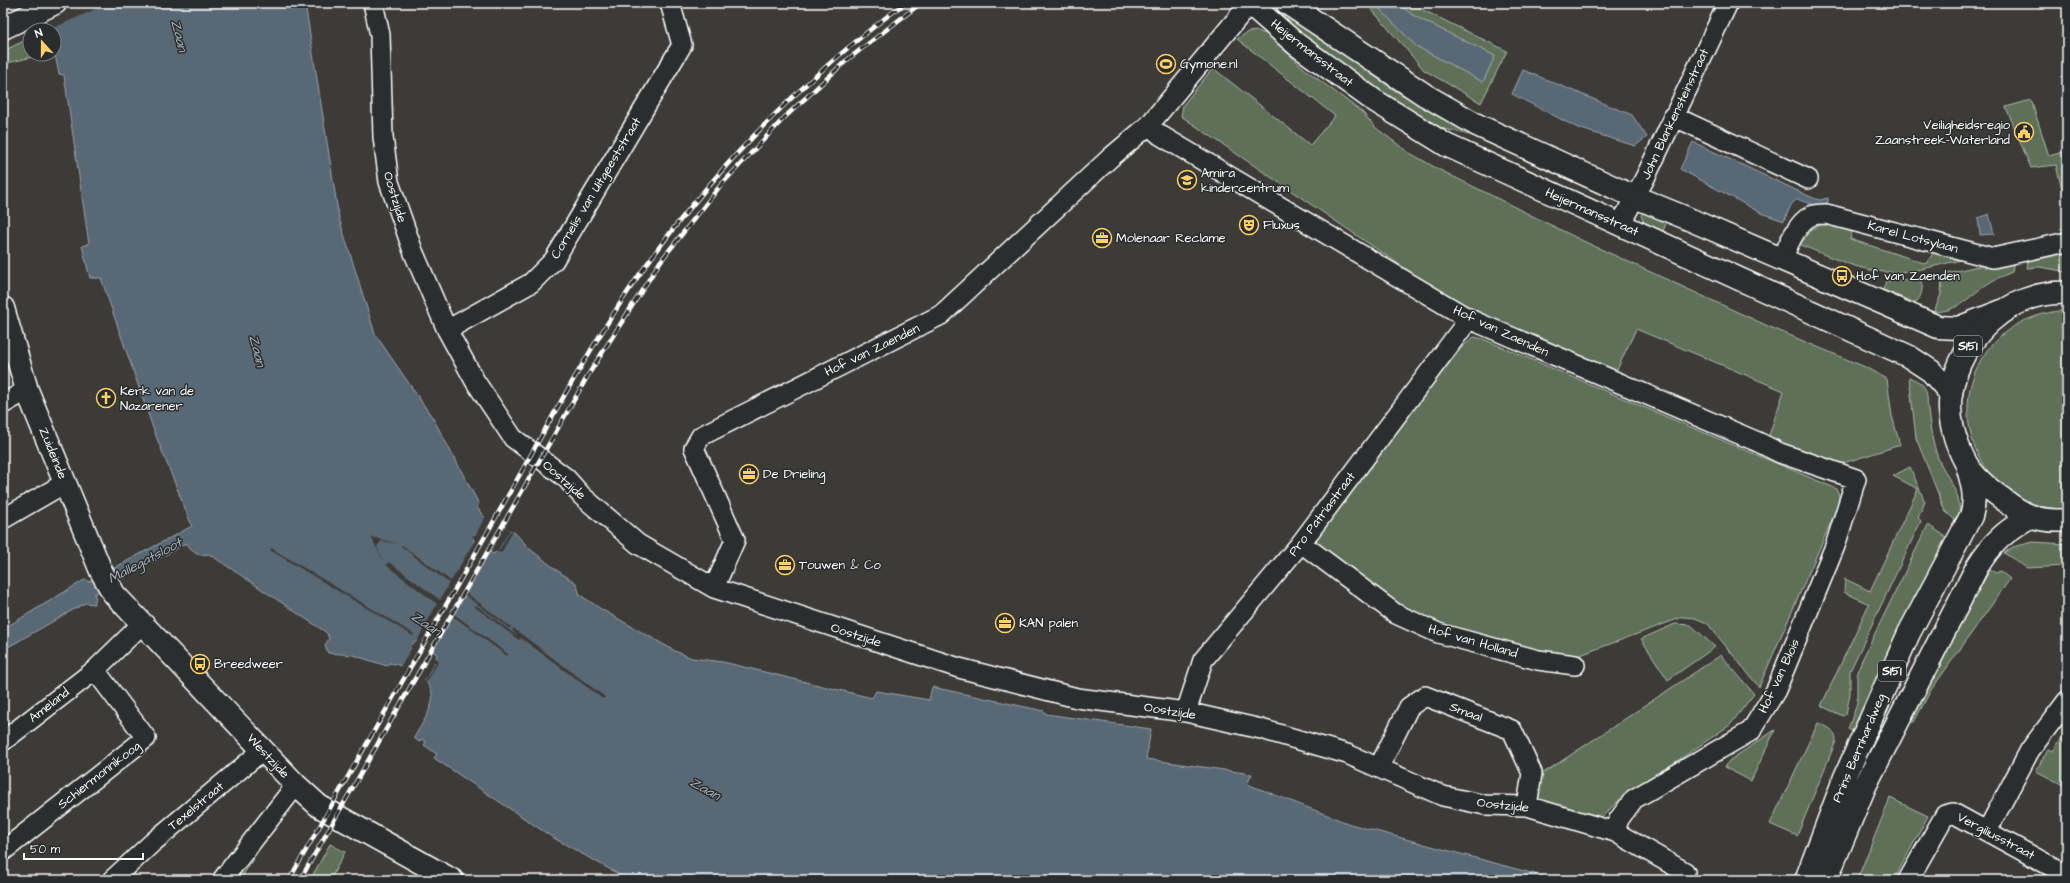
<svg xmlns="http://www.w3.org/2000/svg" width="2070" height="883" viewBox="0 0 2070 883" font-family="'Architects Daughter',sans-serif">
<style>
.green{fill:#5f7059;stroke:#afb8ac}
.water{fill:#586874;stroke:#9ba4ac;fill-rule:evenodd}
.pier{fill:#3d3b38}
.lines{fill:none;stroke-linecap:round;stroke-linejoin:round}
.minor-casing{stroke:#fff;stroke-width:22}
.tertiary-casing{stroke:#fff;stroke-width:25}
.secondary-casing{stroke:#fff;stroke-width:25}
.primary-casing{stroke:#fff;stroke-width:25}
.minor{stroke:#2a2d2e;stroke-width:19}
.tertiary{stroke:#2a2d2e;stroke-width:22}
.secondary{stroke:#2a2d2e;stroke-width:22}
.primary{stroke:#2a2d2e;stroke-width:22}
.rail-casing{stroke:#fff;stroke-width:4.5}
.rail{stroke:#2a2d2e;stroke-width:3;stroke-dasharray:9;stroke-linecap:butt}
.labels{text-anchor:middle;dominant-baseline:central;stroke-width:3;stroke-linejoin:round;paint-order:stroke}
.shield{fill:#2a2d2e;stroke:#bfc0c0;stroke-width:1}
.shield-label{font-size:12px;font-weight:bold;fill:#fff}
.street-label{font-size:13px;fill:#fff;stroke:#2a2d2e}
.poi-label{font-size:13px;fill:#fff;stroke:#2a2d2e;text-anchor:start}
.water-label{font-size:14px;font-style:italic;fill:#acb4ba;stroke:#2a2d2e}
</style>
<rect width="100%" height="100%" fill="#3d3b38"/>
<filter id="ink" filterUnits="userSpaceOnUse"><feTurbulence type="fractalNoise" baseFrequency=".025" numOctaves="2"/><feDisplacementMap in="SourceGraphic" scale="8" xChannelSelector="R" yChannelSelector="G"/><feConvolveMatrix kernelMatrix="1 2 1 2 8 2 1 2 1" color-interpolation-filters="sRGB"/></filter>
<g filter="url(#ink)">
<!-- green -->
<path class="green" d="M1366 3H1374L1416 46 1483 82 1495 56 1414 16 1397 3H1413L1423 10 1507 51 1481 103 1424 70Z
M1286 14 1397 92 1503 147 1609 196 1608 198 1470 135 1444 129 1388 101 1280 22Z
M1258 31 1268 35 1306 70 1362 112 1376 128 1408 152 1438 169 1581 240 1770 327 1865 367 1887 379 1892 416 1900 445 1834 466 1768 438 1784 391 1636 329 1616 372 1497 321 1434 288 1181 116 1183 105 1213 68 1310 145 1335 116 1237 39 1248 32Z
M30 38V54H45L3 64V51Z
M2031 100 2049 156 2067 151V187L2062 189 2056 165 2031 168 2006 107Z
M1643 212 1667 221 1663 231 1644 223 1641 216Z
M1823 224 1853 228 1850 239 1927 264 1935 249 1966 259C1940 264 1912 274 1885 272 1856 270 1827 255 1800 245L1811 229Z
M2067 247V272L2041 267 2027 268 2028 255Z
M2014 258 2012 272C2003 276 1994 279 1986 285 1967 298 1959 311 1934 312L1941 294 1942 277 1947 273Z
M1916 279 1921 281C1924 289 1921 296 1916 303L1883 290 1886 281Z
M2067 310V509C1943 509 1927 322 2067 310Z
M1474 337 1483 339 1837 489 1840 500 1834 515 1759 687 1707 623 1695 618 1683 617 1575 657 1465 638 1421 621 1309 549 1333 511 1462 347Z
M1909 377C1915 380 1922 382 1925 389 1928 395 1927 403 1928 410 1930 426 1932 442 1938 458 1947 479 1966 498 1957 522L1945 511 1916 438Z
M1910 467 1925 502 1918 518 1921 521 1850 671V694L1846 714 1843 716 1821 706 1869 604 1844 592 1845 579 1870 591 1918 489 1893 476Z
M1928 525 1942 534 1948 541 1918 592 1854 732 1848 729 1857 704V676L1861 662Z
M2033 542 2067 544V566L2027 568 2004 553 2013 547Z
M1990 570 1996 573 2000 571 2010 579 1931 690 1914 722H1910L1951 639Z
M1675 624 1691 625 1715 647 1668 680 1641 639Z
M1721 655 1754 694 1730 725 1617 802 1602 817 1542 802 1533 798 1539 776Z
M1818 723C1828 727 1835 729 1836 741L1797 836 1770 824Z
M1775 730 1751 781 1724 767 1730 760Z
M2067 730V787L2036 771 2048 749 2053 751Z
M1890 798 1928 816 1894 880H1857Z
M271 830 240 880H229Z
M330 844 345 852 330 880H310Z"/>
<!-- water -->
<path class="water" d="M45 3H305L339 218 375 334 434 420 479 504 477 507 483 516 515 533 531 550 558 571 576 583 580 595 601 609 675 651 692 658 723 662 872 698 876 691 929 700 932 687 1044 711 1046 714 1151 729 1146 759 1252 774 1247 784 1350 824 1557 880H629L552 837 434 758 437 754 424 745 426 742 422 739 419 742 414 738C428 712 447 692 414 673 405 668 399 664 389 663L387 666 353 655 328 653 325 645 329 639 327 633 209 554 200 555 190 548 187 543 94 594 96 598 94 604 85 603 3 650V629L86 579 88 582 192 526 154 431 101 278H90L82 246 89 244 64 75 59 74 54 50V30H50ZM475 534 499 548 500 549 493 554 474 543V535ZM416 642 437 654 435 662 411 649 412 644Z
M1374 3H1397L1414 16 1495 56 1483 82 1416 46Z
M1523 70 1632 115 1647 137 1635 146 1578 128 1512 94Z
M1693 142 1813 198 1820 200 1828 198V202C1818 208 1807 203 1797 199L1791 205 1784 221 1761 213 1680 169Z
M1989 214 1994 234 1980 235 1978 218Z"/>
<!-- pier -->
<path class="pier" d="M45 3H109L49 30Z
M486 515 510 530 499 548 500 549 511 530 513 531 501 553 494 551 498 550 475 536 476 539 475 542 491 550 466 593 511 627 510 629 465 595 454 614 508 654 507 656 453 616 432 653 416 645 415 647H412L435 660 434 656 439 661 426 683 425 682 436 662H434L424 681 400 667 411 649V645H415L437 604 386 565 389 562 440 600 449 583 401 546 402 545 451 581 475 540 472 536 476 534Z
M371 537 400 544 381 541 377 547 385 564Z
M271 548 414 634 413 636 270 550Z
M476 605 517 636 512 630 513 628 605 697 603 699 521 638 519 640 475 607Z"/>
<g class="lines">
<defs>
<path id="minor" d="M373 3 380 35 383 137 389 182 413 251 447 330 475 381 513 438 566 478 582 496 638 544 714 588 959 668 1077 698 1186 712 1261 729 1347 754 1443 796 1485 805 1527 806 1615 832 1685 872
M1673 116 1808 179
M1149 125 1160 135 1469 319 1758 442 1780 453 1856 479 1835 546 1776 690 1751 731 1634 799 1619 819 1615 832
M1620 225 1646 176 1728 3
M1782 260C1787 247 1797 222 1811 216 1815 214 1822 214 1826 214L1993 258 2067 242
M447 330 531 283 554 260 682 45 670 3
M3 404 27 390
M3 519 65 483
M1301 543 1396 614 1438 633 1538 660 1575 665
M714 588 735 540 694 448 701 436 941 315 1110 158 1149 125 1250 3
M1186 712 1203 660 1301 543 1469 319
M3 741 95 670 143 623
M1379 767 1409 707 1425 696 1512 730 1532 773 1527 806
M1987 831 2030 750 2067 701
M3 851 146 738 95 670
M112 880 152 843 263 750
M222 880 296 785
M1908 880 1945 815 1953 813 2067 875"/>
<path id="tertiary" d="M3 28 55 3
M3 308 27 390 101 571 114 594 296 785 319 806 452 880"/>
<path id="secondary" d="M1249 3 1296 44 1372 99 1446 145 1908 356 1931 371 1951 394
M1287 3 1425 95 1477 125 1635 197 1684 217 1938 327 1958 328 2002 311"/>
<path id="primary" d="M2067 293C2009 290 1960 338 1951 393 1947 416 1955 443 1966 463 1974 477 1990 490 2003 499 2023 515 2040 523 2067 520
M1806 880 1845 777 1909 633 1971 516C1977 498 1972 483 1967 465
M1826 880 1865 786 1977 567C1991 544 2006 530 2030 517"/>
</defs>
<!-- minor casing -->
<use href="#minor" class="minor-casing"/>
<!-- tertiary casing -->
<use href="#tertiary" class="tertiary-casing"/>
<!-- secondary casing -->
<use href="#secondary" class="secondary-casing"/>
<!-- primary casing -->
<use href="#primary" class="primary-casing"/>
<!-- minor -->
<use href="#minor" class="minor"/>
<!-- tertiary -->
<use href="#tertiary" class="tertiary"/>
<!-- secondary -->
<use href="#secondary" class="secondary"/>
<!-- primary -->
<use href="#primary" class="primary"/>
<defs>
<path id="rail" d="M289 880C356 762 423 644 491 526 538 443 583 357 637 278 711 172 801 80 905 3
M300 880 590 372 660 262 720 186 786 116 847 60 921 3"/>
</defs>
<!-- rail casing -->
<use href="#rail" class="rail-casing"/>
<!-- rail -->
<use href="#rail" class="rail"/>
</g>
</g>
<!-- icons -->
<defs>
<symbol id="stadium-ring" viewBox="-11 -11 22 22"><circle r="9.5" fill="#2a2d2e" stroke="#ffd166" stroke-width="1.5"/><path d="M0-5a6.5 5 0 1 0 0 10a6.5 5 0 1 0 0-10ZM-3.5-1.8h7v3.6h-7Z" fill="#ffd166"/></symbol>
<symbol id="civic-ring" viewBox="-11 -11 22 22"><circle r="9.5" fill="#2a2d2e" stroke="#ffd166" stroke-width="1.5"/><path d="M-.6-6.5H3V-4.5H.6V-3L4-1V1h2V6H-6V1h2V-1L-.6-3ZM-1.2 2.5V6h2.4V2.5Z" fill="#ffd166"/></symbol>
<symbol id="school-ring" viewBox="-11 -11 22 22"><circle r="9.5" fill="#2a2d2e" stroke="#ffd166" stroke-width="1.5"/><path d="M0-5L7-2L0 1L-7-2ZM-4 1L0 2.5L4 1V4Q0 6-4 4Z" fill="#ffd166"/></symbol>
<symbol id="theatre-ring" viewBox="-11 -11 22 22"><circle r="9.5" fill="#2a2d2e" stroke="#ffd166" stroke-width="1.5"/><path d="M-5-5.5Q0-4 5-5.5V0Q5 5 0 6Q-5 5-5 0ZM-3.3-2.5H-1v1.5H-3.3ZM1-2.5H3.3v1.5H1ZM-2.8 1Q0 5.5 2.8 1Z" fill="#ffd166"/></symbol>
<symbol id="office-ring" viewBox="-11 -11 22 22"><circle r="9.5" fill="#2a2d2e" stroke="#ffd166" stroke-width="1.5"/><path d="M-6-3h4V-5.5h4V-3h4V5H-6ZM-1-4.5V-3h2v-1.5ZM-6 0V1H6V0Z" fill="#ffd166"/></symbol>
<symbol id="bus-ring" viewBox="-11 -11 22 22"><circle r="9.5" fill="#2a2d2e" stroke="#ffd166" stroke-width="1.5"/><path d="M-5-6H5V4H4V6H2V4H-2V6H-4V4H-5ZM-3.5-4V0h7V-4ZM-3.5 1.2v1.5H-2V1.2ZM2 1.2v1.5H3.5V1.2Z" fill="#ffd166"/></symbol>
<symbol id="church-ring" viewBox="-11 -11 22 22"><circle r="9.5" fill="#2a2d2e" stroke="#ffd166" stroke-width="1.5"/><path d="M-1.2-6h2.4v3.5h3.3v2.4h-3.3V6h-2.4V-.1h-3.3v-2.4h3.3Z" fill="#ffd166"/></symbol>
</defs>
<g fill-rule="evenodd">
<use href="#stadium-ring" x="1155" y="53" width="22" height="22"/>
<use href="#civic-ring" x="2013" y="121" width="22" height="22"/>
<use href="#school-ring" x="1176" y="169" width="22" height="22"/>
<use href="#theatre-ring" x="1238" y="214" width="22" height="22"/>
<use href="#office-ring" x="1091" y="227" width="22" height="22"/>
<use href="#bus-ring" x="1831" y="265" width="22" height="22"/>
<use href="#church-ring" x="95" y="387" width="22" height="22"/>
<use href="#office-ring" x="738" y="463" width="22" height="22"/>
<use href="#office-ring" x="774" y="554" width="22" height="22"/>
<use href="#office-ring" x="994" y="612" width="22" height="22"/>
<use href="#bus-ring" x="189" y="653" width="22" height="22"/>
</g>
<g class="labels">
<!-- shield labels -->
<g class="shield">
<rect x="1954" y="336" width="28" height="20" rx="3"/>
<rect x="1878" y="661" width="28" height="20" rx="3"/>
</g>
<g class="shield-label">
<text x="1968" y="346">S151</text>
<text x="1892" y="671">S151</text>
</g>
<!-- street labels -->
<g class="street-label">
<text transform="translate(1312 53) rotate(38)">Heijermansstraat</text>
<text transform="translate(1675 114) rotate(-65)">John Blankensteinstraat</text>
<text transform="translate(596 188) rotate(-59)">Cornelis van Uitgeeststraat</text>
<text transform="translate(395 197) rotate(73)">Oostzijde</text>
<text transform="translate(1592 212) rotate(24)">Heijermansstraat</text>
<text transform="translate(1913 237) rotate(15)">Karel Lotsylaan</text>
<text transform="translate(1501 331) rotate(25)">Hof van Zaenden</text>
<text transform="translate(872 350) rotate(-26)">Hof van Zaenden</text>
<text transform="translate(53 453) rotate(68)">Zuideinde</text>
<text transform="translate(564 480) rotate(41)">Oostzijde</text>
<text transform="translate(1322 514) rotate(-53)">Pro Patriastraat</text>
<text transform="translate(856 635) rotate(18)">Oostzijde</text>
<text transform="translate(1473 641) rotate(16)">Hof van Holland</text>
<text transform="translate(1779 676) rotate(-65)">Hof van Blois</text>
<text transform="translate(49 705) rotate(-38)">Ameland</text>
<text transform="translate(1170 711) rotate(9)">Oostzijde</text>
<text transform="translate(1466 712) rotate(21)">Smaal</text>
<text transform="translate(1859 748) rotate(-67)">Prins Bernhardweg</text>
<text transform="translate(268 756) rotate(47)">Westzijde</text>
<text transform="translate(99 775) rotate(-38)">Schiermonnikoog</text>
<text transform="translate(1503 805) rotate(6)">Oostzijde</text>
<text transform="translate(196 806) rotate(-40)">Texelstraat</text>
<text transform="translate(1996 836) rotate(28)">Vergiliusstraat</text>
</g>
<!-- poi labels -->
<g class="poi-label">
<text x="1180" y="64">Gymone.nl</text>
<text x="2010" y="125" text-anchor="end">Veiligheidsregio<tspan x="2010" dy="15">Zaanstreek-Waterland</tspan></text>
<text x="1201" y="173">Amira<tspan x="1201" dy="15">kindercentrum</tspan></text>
<text x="1263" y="225">Fluxus</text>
<text x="1116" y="238">Molenaar Reclame</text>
<text x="1856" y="276">Hof van Zaenden</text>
<text x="120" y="391">Kerk van de<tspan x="120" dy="15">Nazarener</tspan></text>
<text x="763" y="474">De Drieling</text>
<text x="799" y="565">Touwen &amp; Co</text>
<text x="1019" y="623">KAN palen</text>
<text x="214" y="664">Breedweer</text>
</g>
<!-- water labels -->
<g class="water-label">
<text transform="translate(179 36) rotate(76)">Zaan</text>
<text transform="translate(257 351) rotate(76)">Zaan</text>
<text transform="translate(145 561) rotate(-28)">Mallegatsloot</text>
<text transform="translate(426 624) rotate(34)">Zaan</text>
<text transform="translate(705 789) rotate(30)">Zaan</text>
</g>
</g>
<!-- margin -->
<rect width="2070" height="883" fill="none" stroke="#2a2d2e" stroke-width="16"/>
<rect x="8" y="8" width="2054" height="867" fill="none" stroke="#fff" stroke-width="1.5" filter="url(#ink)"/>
<!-- north arrow -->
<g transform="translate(42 42) rotate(339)"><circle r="19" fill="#2a2d2e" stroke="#7f8182"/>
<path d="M0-3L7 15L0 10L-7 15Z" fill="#ffd166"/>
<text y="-6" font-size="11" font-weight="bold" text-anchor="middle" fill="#ffffff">N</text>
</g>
<!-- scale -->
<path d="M24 853v6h119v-6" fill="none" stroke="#ffffff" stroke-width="2"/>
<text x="30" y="853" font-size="12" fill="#ffffff" stroke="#2a2d2e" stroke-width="3" paint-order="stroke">50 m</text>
</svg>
